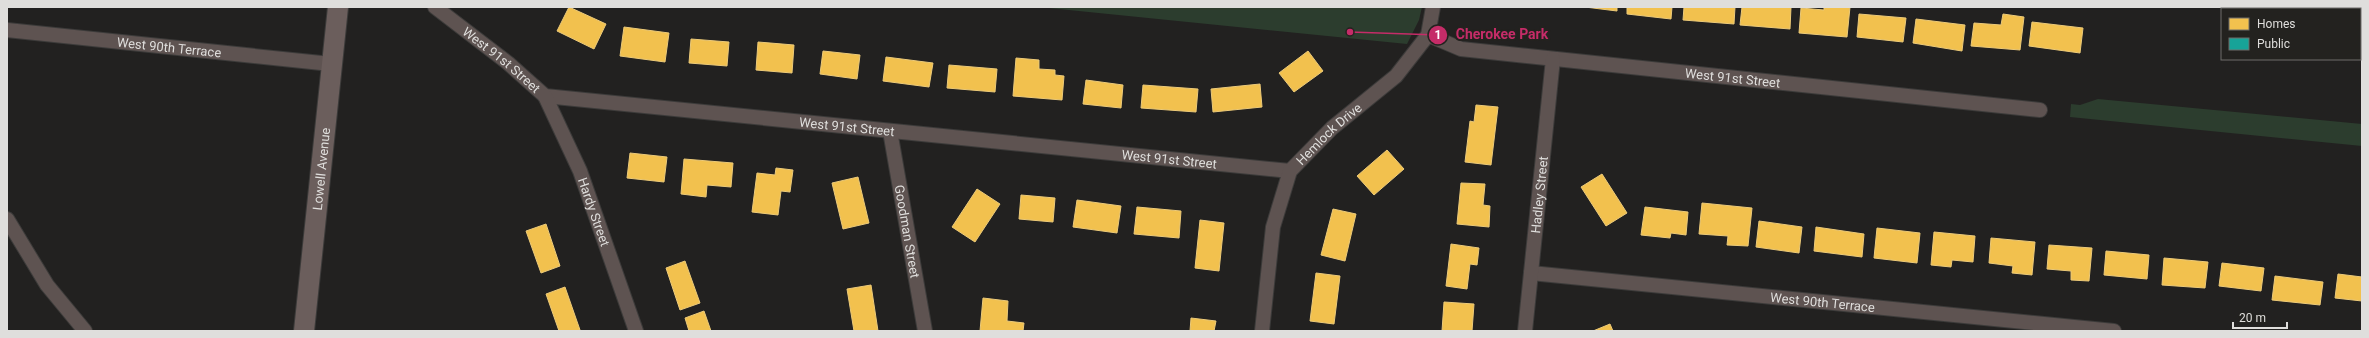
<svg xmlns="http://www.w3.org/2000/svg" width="2369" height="338" viewBox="0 0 2369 338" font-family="Roboto,sans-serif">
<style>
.green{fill:#2c3d2e}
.homes{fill:#f2c14e;stroke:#ecca79}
.public{fill:#17a398;stroke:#53b5ac}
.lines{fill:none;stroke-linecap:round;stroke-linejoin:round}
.street-casing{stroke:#3c3b3a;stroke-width:16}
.secondary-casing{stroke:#3c3b3a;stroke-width:22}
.street{stroke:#5e5351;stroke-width:14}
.secondary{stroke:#6b5e5c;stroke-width:20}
.labels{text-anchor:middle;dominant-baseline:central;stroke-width:4;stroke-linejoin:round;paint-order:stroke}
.street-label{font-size:13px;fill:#dfdedc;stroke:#23221f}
.leader{fill:none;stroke:#c52c68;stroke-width:1.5}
.callout-dot{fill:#c52c68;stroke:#23221f;stroke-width:1.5}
.mark-label{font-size:12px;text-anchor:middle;font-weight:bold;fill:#fff}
.callout-label{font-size:14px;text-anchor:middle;font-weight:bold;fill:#c52c68;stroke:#23221f;stroke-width:4;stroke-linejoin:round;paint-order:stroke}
</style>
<rect width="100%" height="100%" fill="#222120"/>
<!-- green -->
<path class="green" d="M1039 7H1422L1419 20 1407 44Z
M2098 99 2362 124V146L2070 117 2071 104 2080 105Z"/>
<!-- homes -->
<path class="homes" d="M569 7 606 24 594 49 557 31Z
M1585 7H1617V11Z
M1627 7H1672L1671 19 1627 14Z
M1684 7H1735L1734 24 1683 20Z
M1742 7H1791L1790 29 1740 25Z
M1824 7H1850L1847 37 1799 33 1801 8 1824 10Z
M1859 14 1906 18 1903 42 1857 37Z
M2003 14 2024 17 2020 50 1971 46 1974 23 2001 25Z
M1916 19 1965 25 1962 51 1913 43Z
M2032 22 2083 28 2080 53 2029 46Z
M624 27 669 33 665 62 620 56Z
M691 39 729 42 727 66 689 63Z
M758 42 794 45 792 73 756 70Z
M823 51 860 55 857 79 820 74Z
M1308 51 1323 71 1294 92 1279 73Z
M886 57 933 63 929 87 883 81Z
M1016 58 1039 60V69L1055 70V75L1064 76 1062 100 1013 96Z
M949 65 997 69 995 92 947 88Z
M1086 80 1123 85 1121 108 1083 104Z
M1260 84 1262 107 1213 112 1211 89Z
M1143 85 1198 89 1196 112 1141 108Z
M1476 105 1498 107 1491 165 1465 162 1470 121 1474 122Z
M1387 150 1404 169 1374 195 1357 176Z
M630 153 667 157 664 182 627 178Z
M684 159 733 163 731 187 707 185 706 197 681 194Z
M776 168 793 170 790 192 781 191 778 215 752 212 757 173 775 175Z
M1602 174 1627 213 1606 226 1581 187Z
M858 177 869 223 843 229 832 183Z
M1461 183 1485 184 1483 205 1490 206 1489 227 1457 224Z
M977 189 1000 204 975 242 952 227Z
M1021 195 1055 198 1053 222 1019 219Z
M1077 200 1121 206 1117 233 1073 227Z
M1702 203 1752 208 1748 246 1727 245 1728 236 1699 234Z
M1137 207 1181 211 1179 238 1134 234Z
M1645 207 1688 212 1686 235 1671 233 1670 238 1641 235Z
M1333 209 1356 214 1345 261 1321 255Z
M1200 220 1224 223 1219 271 1195 268Z
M1759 221 1802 227 1799 253 1756 247Z
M546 224 560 266 541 273 526 231Z
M1816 227 1864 234 1862 257 1814 251Z
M1877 228 1920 233 1917 263 1874 258Z
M1934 232 1975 236 1973 262 1952 260 1951 267 1931 265Z
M1991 238 2035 242 2032 275 2012 273 2013 266 1989 263Z
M1451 244 1479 248 1477 265 1470 264 1467 289 1446 286Z
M2049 245 2092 248 2089 281 2071 280V271L2047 269Z
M2106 251 2149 255 2147 279 2104 275Z
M2164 258 2208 262 2205 288 2162 285Z
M685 261 700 303 680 310 666 268Z
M2222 263 2264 268 2261 291 2219 286Z
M1316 273 1340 276 1334 324 1310 321Z
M2338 274 2362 277V301L2335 298Z
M2275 276 2323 282 2320 305 2272 300Z
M871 285 878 331H854L847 289Z
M565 287 580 330 575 331H559L546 294Z
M983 298 1008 301 1007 321 1024 323 1023 331H980Z
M1444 302 1474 304 1472 331H1442Z
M704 311 711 331H689L685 318Z
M1191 318 1216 321 1214 331H1190Z
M1610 324 1613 331H1593Z"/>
<!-- public -->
<path class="public" d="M2265 7H2321V9H2265Z"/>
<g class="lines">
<defs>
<g id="street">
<path id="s1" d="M435 7 508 63 545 96 1290 171"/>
<path id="s2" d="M7 30 331 64"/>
<path id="s3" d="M1428 35 1461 49 2040 110"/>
<path id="s4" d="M545 96 580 171 636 331"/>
<path id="s5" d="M890 131 925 331"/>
<path d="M7 219 47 285 85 331"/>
<path id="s6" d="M1531 273 2114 331"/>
<path id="s7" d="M1262 331 1273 227 1290 171 1332 128 1396 76 1428 35 1433 7"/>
<path id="s8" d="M1525 331 1553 59"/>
</g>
<g id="secondary">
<path id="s9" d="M304 331 338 7"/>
</g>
</defs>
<!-- street casing -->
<use href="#street" class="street-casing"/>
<!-- secondary casing -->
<use href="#secondary" class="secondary-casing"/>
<!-- street -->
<use href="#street" class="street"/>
<!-- secondary -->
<use href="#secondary" class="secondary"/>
</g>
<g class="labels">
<!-- street labels -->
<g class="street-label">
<text stroke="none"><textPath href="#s2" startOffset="163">West 90th Terrace</textPath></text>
<text stroke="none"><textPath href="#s1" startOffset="85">West 91st Street</textPath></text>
<text stroke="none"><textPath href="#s3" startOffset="309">West 91st Street</textPath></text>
<text stroke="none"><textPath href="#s1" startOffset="445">West 91st Street</textPath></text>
<text stroke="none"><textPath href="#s7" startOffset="217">Hemlock Drive</textPath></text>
<text stroke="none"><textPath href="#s1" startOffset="769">West 91st Street</textPath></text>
<text stroke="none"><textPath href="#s9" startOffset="163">Lowell Avenue</textPath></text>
<text stroke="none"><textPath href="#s8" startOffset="137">Hadley Street</textPath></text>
<text stroke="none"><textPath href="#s4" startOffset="126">Hardy Street</textPath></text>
<text stroke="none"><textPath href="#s5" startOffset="102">Goodman Street</textPath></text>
<text stroke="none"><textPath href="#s6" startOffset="293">West 90th Terrace</textPath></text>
</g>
</g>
<!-- callouts -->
<path class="leader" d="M1350 32L1438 35"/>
<g class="callout-dot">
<circle cx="1350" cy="32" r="4"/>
<circle cx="1438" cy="35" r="10"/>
</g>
<g class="mark-label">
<text x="1438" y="39">1</text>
</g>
<g class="callout-label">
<text x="1502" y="39">Cherokee Park</text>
</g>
<!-- border -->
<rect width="2369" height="338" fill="none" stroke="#dfdedc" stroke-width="16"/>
<!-- legend -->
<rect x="2221" y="8" width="140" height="52" fill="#23221f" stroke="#6e6d6b"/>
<rect x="2229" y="18" width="20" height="12" fill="#f2c14e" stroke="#6e6d6b"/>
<text x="2257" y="28" font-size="12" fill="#dfdedc">Homes</text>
<rect x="2229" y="38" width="20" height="12" fill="#17a398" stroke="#6e6d6b"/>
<text x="2257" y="48" font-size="12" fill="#dfdedc">Public</text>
<!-- scale -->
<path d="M2233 322v6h54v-6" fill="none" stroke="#dfdedc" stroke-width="2"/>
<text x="2239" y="322" font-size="12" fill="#dfdedc" stroke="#23221f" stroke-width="3" paint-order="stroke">20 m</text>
</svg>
